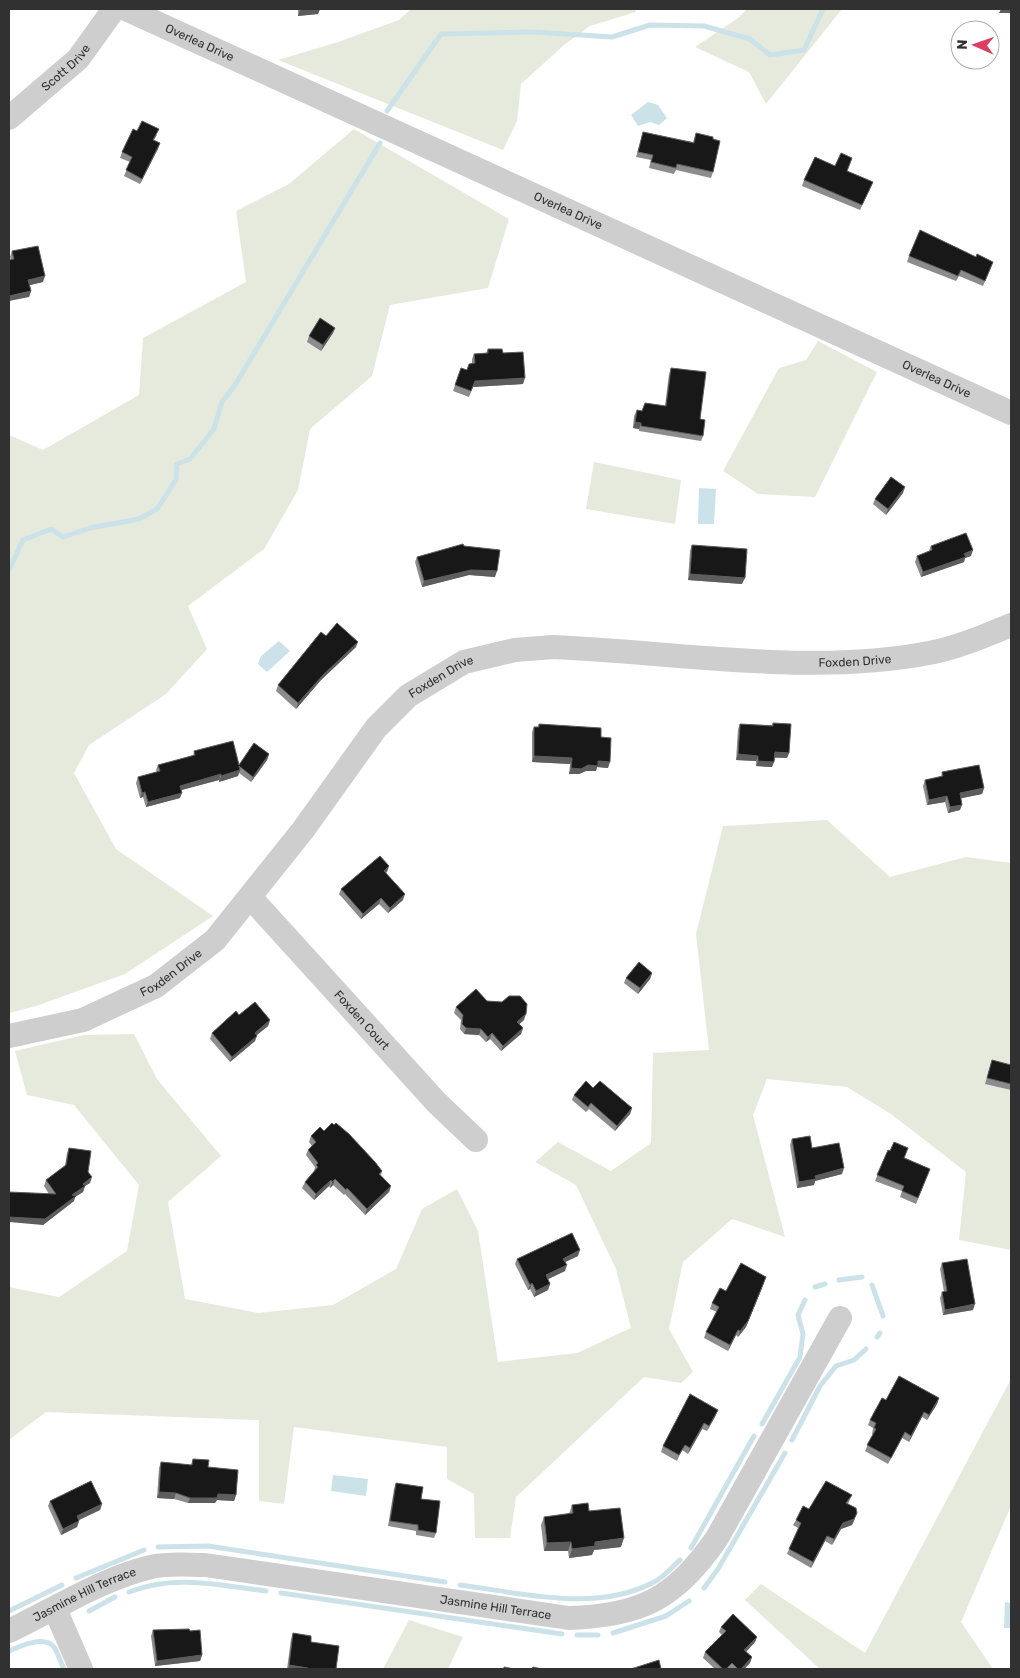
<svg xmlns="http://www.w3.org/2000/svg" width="1020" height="1678" viewBox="0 0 1020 1678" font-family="Rubik,sans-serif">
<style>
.green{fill:#e6eadd}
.water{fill:#cbe2e9}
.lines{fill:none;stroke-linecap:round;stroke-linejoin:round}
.stream{stroke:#cbe2e9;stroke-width:5}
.minor{stroke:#cecece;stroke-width:24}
.wall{fill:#8c8c8c}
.shaded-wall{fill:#5d5d5d}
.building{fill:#181818;stroke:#5d5d5d}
.labels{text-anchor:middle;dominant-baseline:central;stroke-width:5;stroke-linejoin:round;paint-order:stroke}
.street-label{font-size:12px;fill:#313131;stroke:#fff}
</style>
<rect width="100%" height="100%" fill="#fff"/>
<!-- green -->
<path class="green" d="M411 9H634L636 12 590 26 564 45 521 84 517 121 503 150 278 60 338 42 399 20Z
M747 9H842L766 104 749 72 695 47 738 18Z
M354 129 509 219 488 288 390 305 372 376 310 429 298 490 264 549 188 606 207 649 166 694 89 745 74 773 116 849 213 916 125 974 36 1006 9 1013V435L43 450 139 395 143 338 246 282 236 211 289 184Z
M818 341 877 372 815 497 758 494 723 471 779 368 806 360Z
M594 462 681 480 675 524 586 509Z
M827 820 890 877 966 857 1011 863V1250L959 1240 966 1172 891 1114 847 1087 767 1079 753 1115 785 1237 732 1219 683 1262 669 1329 693 1372 681 1383 644 1377 516 1497 510 1538H475L474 1494 447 1479V1447L294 1427 284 1504 259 1501V1420L46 1412 9 1440V1287L59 1297 127 1251 139 1185 74 1105 27 1095 15 1051 84 1035 134 1034 157 1079 221 1156 168 1202 185 1299 258 1313 333 1305 396 1269 422 1209 457 1189 478 1231 498 1362 577 1353 631 1328 616 1269 576 1185 535 1162 558 1142 611 1171 651 1143 653 1053 709 1050 696 934 723 826Z
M1011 1379V1506L961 1622 993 1669H820L745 1600 761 1584 865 1653Z
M409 1620 463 1637 448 1669H383Z"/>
<!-- water -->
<path class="water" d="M648 102 658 105 667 118 659 125 650 122 638 126 631 115Z
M699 488 716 489 714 524H698Z
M279 641 290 651 267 672 258 664 261 656Z
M333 1475 368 1479 366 1496 331 1491Z
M1005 1602 1011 1603V1628H1004Z"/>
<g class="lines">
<!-- stream -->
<path class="stream" d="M387 111 441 34 534 32 612 37 650 25 704 26 750 39 770 55 804 50 823 9
M9 570 23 540 51 529 63 537 90 528 139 519 157 509 176 480 177 464 190 459 214 429 222 402 235 385 380 143
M839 1280 862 1277
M872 1285 883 1316
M815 1287 825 1284
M877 1337 880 1333
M762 1424 800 1357 803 1334 798 1315 805 1300
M792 1440 820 1386 836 1366 854 1360 866 1349
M158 1547 208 1546 445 1582
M691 1548 754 1436
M76 1578 144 1550
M460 1585C522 1593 596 1613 654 1582 664 1577 672 1567 680 1560
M704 1588 718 1569 785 1453
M129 1592C173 1574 220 1585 266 1591
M281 1593 562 1634
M9 1611 62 1585
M89 1611 115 1597
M613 1633 666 1616 689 1601
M577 1635H598
M9 1651C20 1646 44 1635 54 1647 58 1653 61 1663 64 1669"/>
<!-- minor -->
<g class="minor">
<path id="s1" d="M126 9 1011 413"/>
<path id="s2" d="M9 118 78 59 114 9"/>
<path id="s3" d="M251 898 437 1103 476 1140"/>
<path id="s4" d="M9 1036 83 1020 156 986 215 940 303 830 376 728 408 696 464 662 515 650 553 647C673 652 811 676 929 653 956 648 985 636 1011 625"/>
<path d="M55 1609 81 1669"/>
<path id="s5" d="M9 1631C55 1609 101 1579 151 1567 168 1563 187 1565 205 1565L569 1618C641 1616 676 1598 717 1538L840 1318"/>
</g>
</g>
<!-- wall -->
<path class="wall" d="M298 9H320L318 14 298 16Z
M137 131 157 135 154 140 160 143 140 184 124 176 130 162 120 158 122 152Z
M643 132 693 142 696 133 713 139V172L711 178 676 170 674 174 649 168 651 160 636 157Z
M847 171 873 182 860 210 802 186 804 180Z
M12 251 43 282 30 285 31 291 29 297 11 260 10 257Z
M909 256 976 257 993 262 983 286 959 276 956 281 907 262Z
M335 328 333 333 321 351 307 342 309 336Z
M488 349 503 353 523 384 473 387 469 397 453 391 461 368 467 370 472 364V359L474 354 486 353Z
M671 368 700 419 703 436 701 441 639 431V429L633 428 634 416 637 410 642 411 665 406 669 374Z
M903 493 886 515 873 504 875 499Z
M692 545 742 584 688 580 690 551Z
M464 546 495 577 469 575 422 587 415 562 417 557Z
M931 546 971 556 965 558 964 562 921 577 915 562 917 556 929 551Z
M326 636 356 647 321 680 296 709 276 691 278 685Z
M773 723 789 753 787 758H775L772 767 756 766V761L736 760 738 729 740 724 772 725Z
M539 724 601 737 608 768 597 767 596 771H586L579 774H569L570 764 532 762V732L534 727H538Z
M194 751 239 765 269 754 267 760 251 782 239 773 238 776 219 782V780L181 790 180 798 146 807 143 797 140 798 136 783 138 777 157 772 156 770 158 765 193 756Z
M942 772 984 788 982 794 961 798 960 810 948 813 945 802 927 805 923 786 925 780 941 777Z
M389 866 386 873 403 900 388 913 379 904 361 919 339 894 341 889Z
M652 973 650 979 638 994 624 983 626 978Z
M487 1001 502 1002 524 1020 519 1024 523 1028 521 1034 501 1051 490 1039 486 1042 479 1035 464 1034 460 1029 461 1020 454 1013 456 1007Z
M239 1015 270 1020 268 1026 256 1035 255 1041 230 1062 210 1039 212 1033Z
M992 1060 1011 1065V1090L985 1084Z
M593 1088 632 1108 630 1114 615 1131 589 1109 586 1112 572 1100 574 1095Z
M324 1131 382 1171 381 1175 391 1186 389 1192 365 1215 345 1194 344 1195 333 1185 330 1188 329 1186 314 1200 302 1188 305 1182 314 1171 315 1167 306 1155 308 1150 312 1146 309 1142 311 1136Z
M792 1139 812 1148 842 1174 815 1181 814 1185 797 1188 790 1145Z
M69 1148 88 1172 90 1183 85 1186 83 1192 75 1197 74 1201 43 1225 49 1194 44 1186 46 1180 65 1166 67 1153Z
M888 1150 930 1169 916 1204 900 1197 902 1191 875 1181Z
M578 1256 565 1262V1271L548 1279 550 1284 548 1290 534 1297 530 1289 528 1290 515 1264 517 1259Z
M942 1263 973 1310 943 1315 940 1298 942 1292H944L940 1269Z
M764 1283 746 1327 738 1337 736 1335 728 1351 704 1338 706 1332 717 1312 710 1309 712 1303 726 1291Z
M939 1398 937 1404 927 1420 922 1417 909 1442 902 1438 888 1464 865 1451 873 1434H872L873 1428 868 1425 870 1420 886 1400Z
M716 1415 707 1431 702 1429 688 1454 682 1450 677 1461 661 1452 663 1446Z
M193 1459 208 1467 236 1495 234 1501 217 1500 215 1503H188L174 1499 157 1498 159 1468 161 1462 191 1465Z
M396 1483 421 1499 436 1533 434 1538 416 1535V1531L388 1526 394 1489Z
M852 1495 848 1504 855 1519 852 1525 841 1529 832 1545 825 1541 811 1568 787 1554 798 1528 793 1525 796 1520Z
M50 1501 102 1504 100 1510 78 1520 79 1521 77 1527 61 1535 48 1506Z
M572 1505 589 1511 621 1547 594 1550 592 1555 569 1558 568 1551H544L541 1525 544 1517 569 1514Z
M721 1627 757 1637 755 1642 746 1652 752 1657 750 1663 744 1669H715L703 1658 705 1652 722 1635 719 1632Z
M153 1630 190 1631 202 1655 200 1661 155 1666 151 1636Z
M293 1633 311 1642 336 1669H287L291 1639Z"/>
<!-- shaded-wall -->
<path class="shaded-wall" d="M320 9 318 14 298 16 300 10Z
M1001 9H1011V13H999Z
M160 143 158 149 140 184 142 179Z
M45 276 43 282 26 286 28 280Z
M31 291 29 297 9 301V296Z
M335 328 333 333 321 351 323 345Z
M525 378 523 384 473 387 475 381Z
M635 422 641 423 639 429 633 428Z
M905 487 903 493 886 515 888 509Z
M973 550 971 556 965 558 964 562 921 577 923 572Z
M471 570 497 571 495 577 469 575 422 587 424 581Z
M690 574 745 578 742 584 688 580Z
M358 642 356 647 321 680 296 709 298 703 323 675Z
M775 752 789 753 787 758 773 757Z
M269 754 267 760 251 782 253 777Z
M738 754 758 756 756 761 736 760Z
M534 756 572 758 570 764 532 762Z
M598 761 610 762 608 768 597 767 596 771H586L579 774H569L571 768Z
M758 761 774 762 772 767 756 766Z
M240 770 238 776 219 782 221 776Z
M221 774 219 780 178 791 180 786Z
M984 788 982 794 958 799 960 793Z
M145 792 143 797 140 798 142 793Z
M182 793 180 798 146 807 148 802Z
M947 796 945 802 927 805 929 800Z
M962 805 960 810 948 813 950 807Z
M389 866 387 872 382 876 384 871Z
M405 894 403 900 388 913 390 908Z
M381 898 379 904 361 919 363 914Z
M652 973 650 979 638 994 640 988Z
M526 1014 524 1020 515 1028 517 1022Z
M270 1020 268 1026 252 1039 255 1033Z
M466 1028 481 1029 479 1035 464 1034Z
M523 1028 521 1034 501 1051 503 1046Z
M492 1033 490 1039 486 1042 488 1037Z
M257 1036 255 1041 230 1062 232 1057Z
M632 1108 630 1114 615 1131 617 1126Z
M844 1168 842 1174 815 1181 814 1185 797 1188 799 1182 815 1176Z
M92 1177 90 1183 85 1186 83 1192 75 1197 74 1201 43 1225 9 1222V1217L72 1195 83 1184Z
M335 1179 333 1185 330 1188 332 1182Z
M331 1180 329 1186 314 1200 316 1194Z
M391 1186 389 1192 365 1215 367 1209Z
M580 1250 578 1256 561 1264 563 1259Z
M567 1265 565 1271 544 1281 546 1275Z
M532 1283 530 1289 528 1290 530 1285Z
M764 1283 746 1327 738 1337 740 1331Z
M550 1284 548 1290 534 1297 536 1291Z
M975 1304 973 1310 943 1315 945 1310Z
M738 1330 736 1335 728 1351 730 1345Z
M939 1398 937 1404 927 1420 929 1415Z
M718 1410 716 1415 707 1431 709 1426Z
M924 1412 922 1417 909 1442 911 1436Z
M704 1423 702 1429 688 1454 690 1448Z
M159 1492 176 1493 174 1499 157 1498Z
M218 1494 236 1495 234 1501 217 1500 215 1503H188L190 1498Z
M102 1504 100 1510 75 1522 77 1516Z
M857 1513 852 1525 841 1529 832 1545 834 1539 843 1523Z
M79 1521 77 1527 61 1535 63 1529Z
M827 1536 825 1541 811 1568 813 1562Z
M624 1538 621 1547 594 1550 592 1555 569 1558 572 1549 595 1542Z
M571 1542 568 1551H544L547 1543Z
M757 1637 755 1642 742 1656 744 1650Z
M202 1655 200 1661 155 1666 157 1661Z
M752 1657 750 1663 744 1669H741Z
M289 1665 308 1668 307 1669H288Z"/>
<!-- building -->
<path class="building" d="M300 9H319L300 10Z
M142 121 159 129 153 140 160 143 142 179 126 170 132 157 122 152 133 129 137 131Z
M643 132 694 143 696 133 713 137V139L720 141 713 172 677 164 676 168 651 162 653 155 638 152Z
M841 153 852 158 847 171 873 182 862 205 804 180 815 157 835 166Z
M920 230 976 257 977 254 993 262 985 281 961 270 958 276 909 256Z
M38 246 45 276 28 280 31 291 9 296V260L14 259 12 251Z
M320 318 335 328 323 345 309 336Z
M488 349H502L503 353 523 352 525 378 475 381 471 391 455 385 461 368 467 370 469 364 475 363 474 354 488 353Z
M671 368 706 372 700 419 705 420 703 436 641 426V423L635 422 637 410 642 411 645 403 666 406Z
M891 477 905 487 888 509 875 499Z
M966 533 973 550 964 554 966 557 923 572 917 556 932 550 931 546Z
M463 544 464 546 500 550 497 571 471 570 424 581 417 557Z
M692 545 747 549 745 578 690 574Z
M337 623 358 642 323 675 298 703 278 685 321 632 326 636Z
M773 723 791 724 789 753 775 752 774 762 758 761V756L738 754 740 724 773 726Z
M539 724 601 728V737L611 738 610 762 598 761V766L588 765 581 769 571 768 572 758 534 756V727H539Z
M233 741 239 765 254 743 269 754 253 777 239 766 240 770 221 776V774L180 786 182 793 148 802 145 792 142 793 138 777 160 771 158 765 195 755 194 751Z
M979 765 984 788 960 793 962 805 950 807 947 796 929 800 925 780 943 776 942 772Z
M380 856 389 866 384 871 405 894 390 908 381 898 363 914 341 889Z
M639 962 652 973 640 988 626 978Z
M476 989 487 1001 502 1002 509 996H520L527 1004 526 1014 517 1022 523 1028 503 1046 492 1033 488 1037 481 1029 466 1028 462 1024 463 1015 456 1007Z
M255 1002 270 1020 255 1033 257 1036 232 1057 212 1033 236 1011 239 1015Z
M992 1060 1011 1065V1084L987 1078Z
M586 1081 593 1088 600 1081 632 1108 617 1126 591 1103 588 1107 574 1095Z
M332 1123 334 1125 336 1123 349 1134 375 1162 382 1171 379 1174 391 1186 367 1209 347 1188 346 1190 335 1179 332 1182 331 1180 316 1194 305 1182 318 1167 316 1165 318 1163 308 1150 316 1142 311 1136 320 1127 324 1131Z
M810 1136 812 1148 839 1143 844 1168 815 1176 816 1179 799 1182 792 1139Z
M894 1142 908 1148 904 1158 930 1169 918 1198 902 1191 904 1186 877 1175 888 1150 890 1151Z
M69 1148 91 1151 88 1172 92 1177 83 1184 85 1186 72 1195 76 1196 45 1219 9 1217V1192L56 1194 46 1180 66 1165Z
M572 1233 580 1250 563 1259 567 1265 546 1275 550 1284 536 1291 532 1283 530 1285 517 1259Z
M967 1259 975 1304 945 1310 942 1292 947 1291 942 1263Z
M741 1263 766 1277 748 1321 740 1331 738 1330 730 1345 706 1332 719 1307 712 1303 720 1288 726 1291Z
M899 1376 939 1398 929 1415 924 1412 911 1436 905 1432 891 1458 867 1445 876 1429 874 1428 876 1423 870 1420 882 1398 886 1400Z
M690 1394 718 1410 709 1426 704 1423 690 1448 685 1445 679 1455 663 1446Z
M193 1459 209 1460 208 1467 238 1470 236 1495 218 1494 217 1498H190L176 1493 159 1492 161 1462 192 1465Z
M91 1481 102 1504 77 1516 79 1521 63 1529 50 1501Z
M826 1481 852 1495 846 1503 856 1508 857 1513 854 1519 843 1523 834 1539 827 1536 813 1562 789 1549 801 1523 796 1520 803 1506 809 1509Z
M396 1483 423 1487 421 1499 440 1501 436 1533 418 1530V1525L390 1521Z
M588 1503 589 1511 620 1508 624 1538 595 1542V1546L572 1549 571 1542 547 1543 544 1517 573 1513 572 1505Z
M733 1614 757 1637 744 1650 752 1657 741 1669H738L732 1663 726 1669H723L705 1652 726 1631 721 1627Z
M189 1629 190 1631 200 1630 202 1655 157 1661 153 1630Z
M293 1633 311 1636V1642L339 1646 336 1669H307L308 1668 289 1665Z
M659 1660 661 1669H631Z
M504 1667 514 1669H504Z
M533 1667 542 1669H532Z"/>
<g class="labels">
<!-- street labels -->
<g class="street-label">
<text stroke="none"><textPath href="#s1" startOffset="81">Overlea Drive</textPath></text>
<text stroke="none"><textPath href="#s2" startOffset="76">Scott Drive</textPath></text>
<text stroke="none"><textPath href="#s1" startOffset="486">Overlea Drive</textPath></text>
<text stroke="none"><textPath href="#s1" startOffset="891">Overlea Drive</textPath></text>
<text stroke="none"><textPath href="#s4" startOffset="1001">Foxden Drive</textPath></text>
<text stroke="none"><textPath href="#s4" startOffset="581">Foxden Drive</textPath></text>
<text stroke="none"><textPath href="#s4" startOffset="176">Foxden Drive</textPath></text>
<text stroke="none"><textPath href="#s3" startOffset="165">Foxden Court</textPath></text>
<text stroke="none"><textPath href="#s5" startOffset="84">Jasmine Hill Terrace</textPath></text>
<text stroke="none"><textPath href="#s5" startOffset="504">Jasmine Hill Terrace</textPath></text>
</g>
</g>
<!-- border -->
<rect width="1020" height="1678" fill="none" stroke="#313131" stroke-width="20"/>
<!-- north arrow -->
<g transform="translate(975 45) rotate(272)"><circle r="24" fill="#ffffff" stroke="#adadad"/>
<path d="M0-4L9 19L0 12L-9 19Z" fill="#dd3f62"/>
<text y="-8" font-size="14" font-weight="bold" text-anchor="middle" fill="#313131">N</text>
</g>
</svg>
